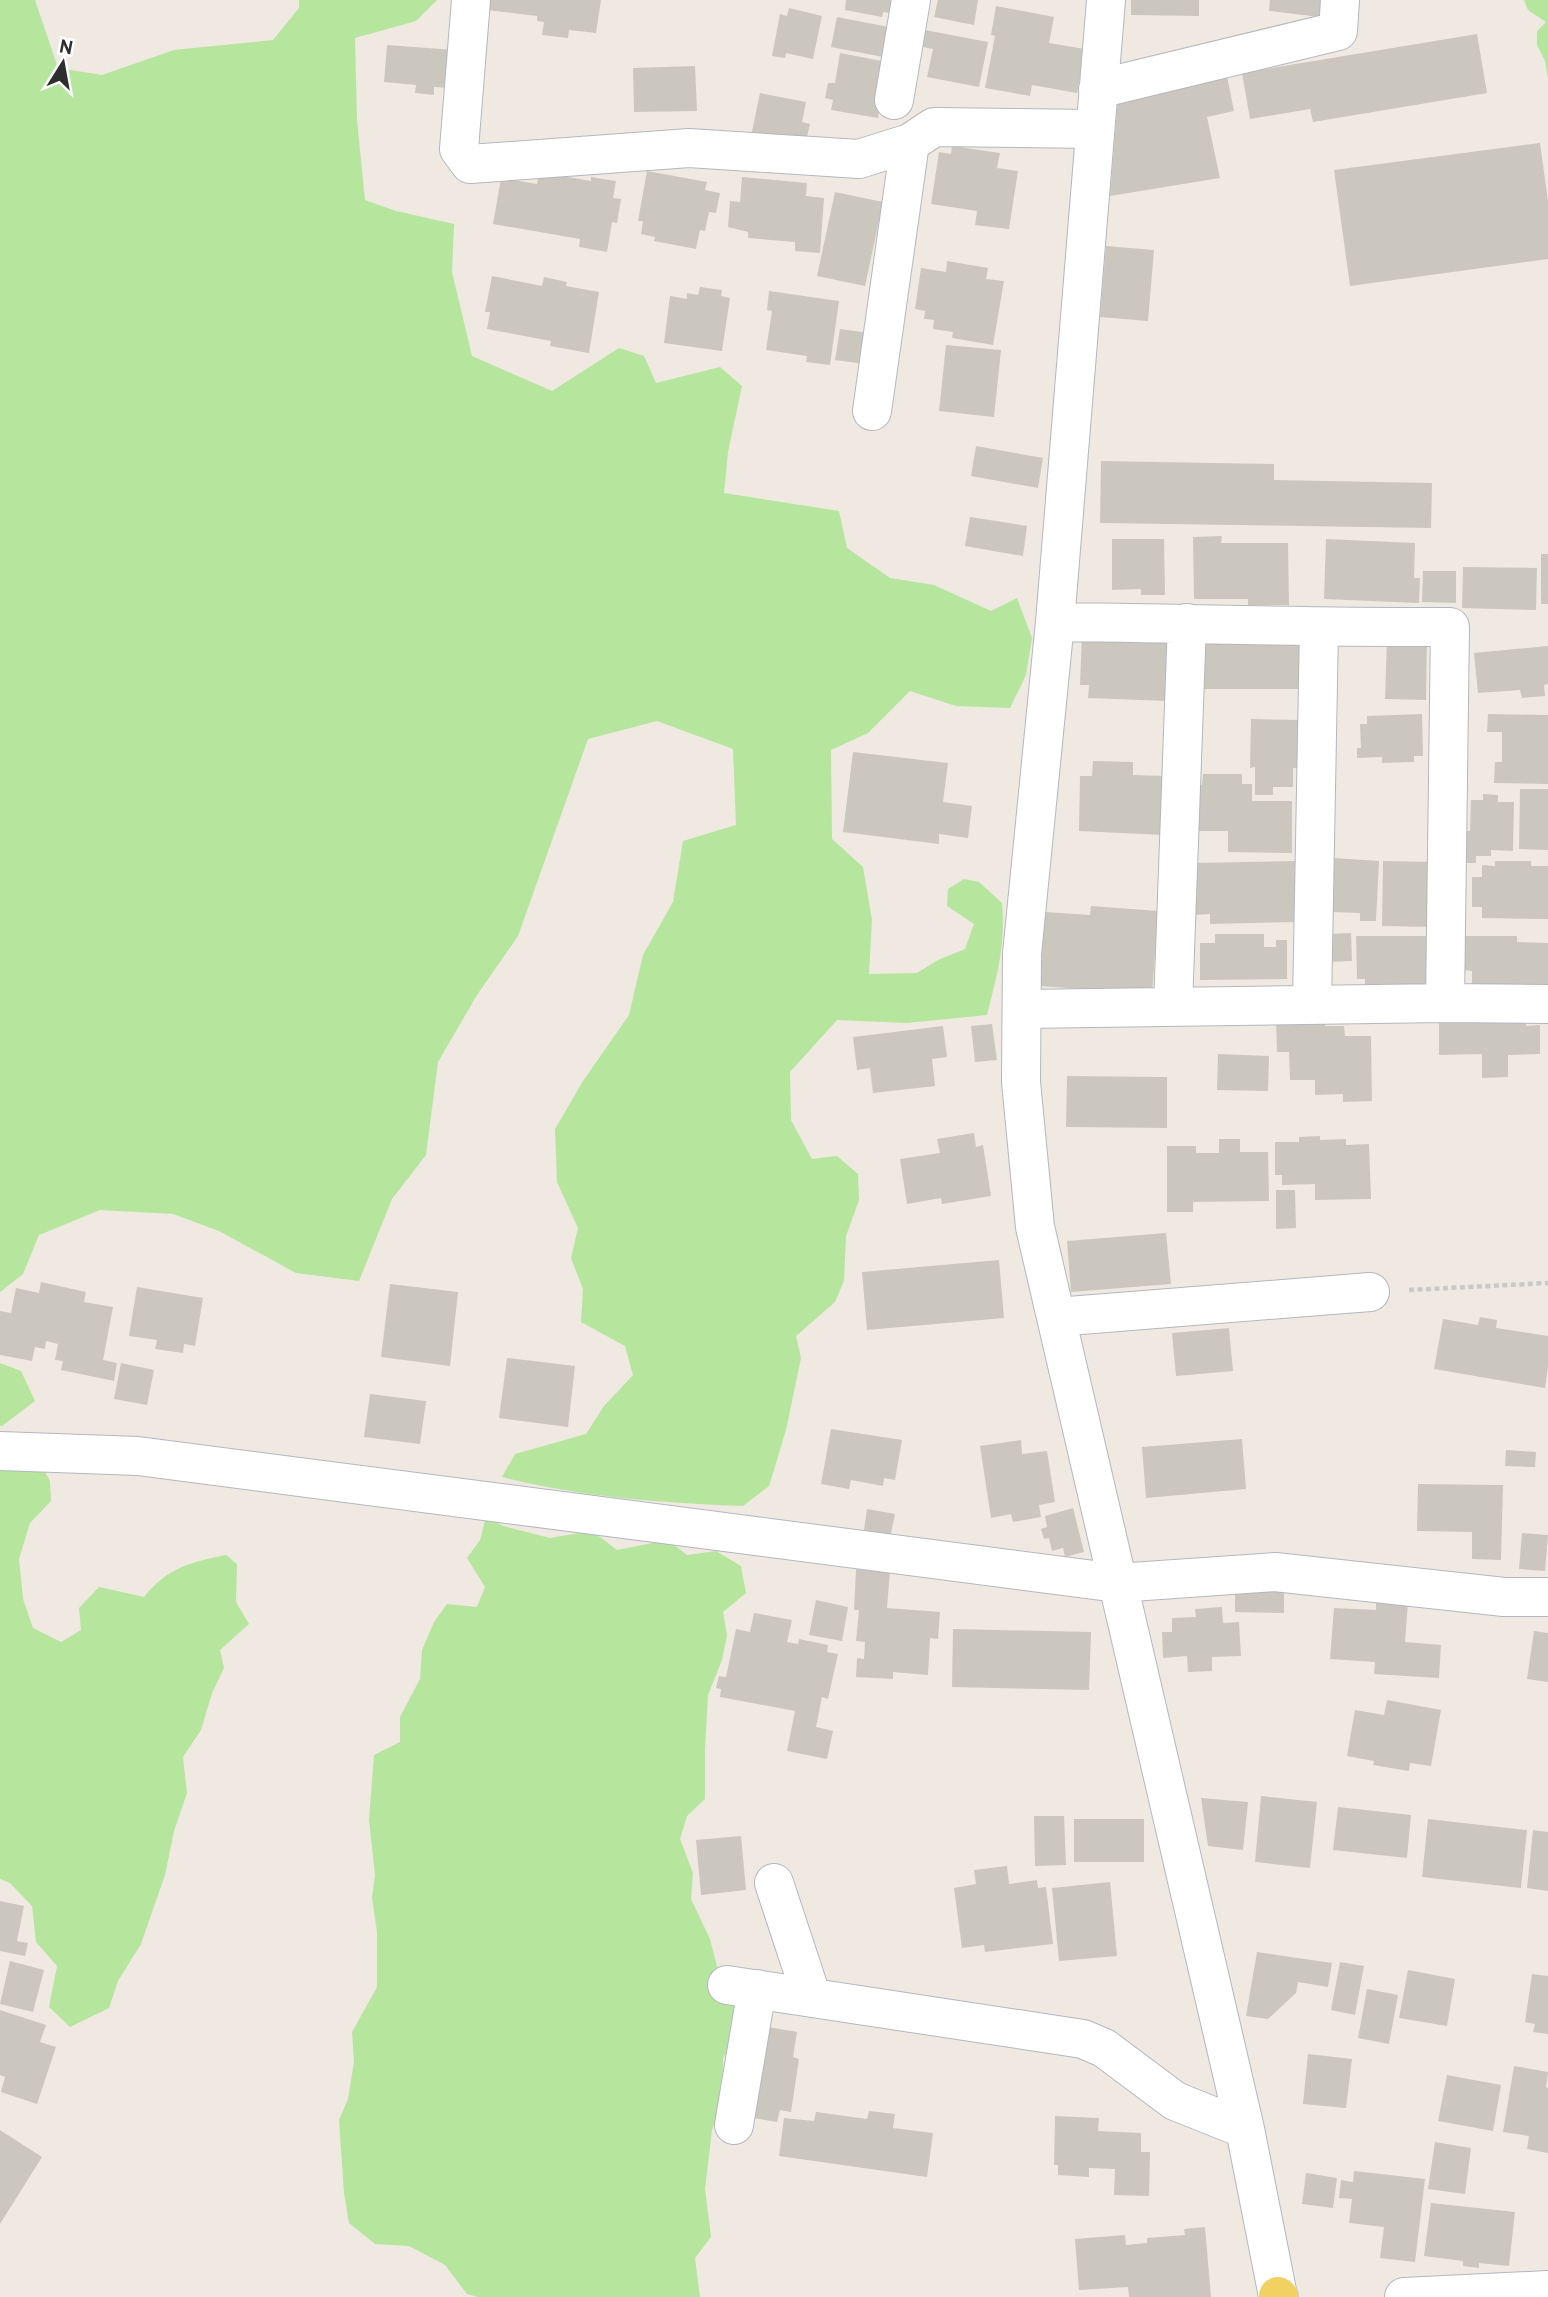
<svg xmlns="http://www.w3.org/2000/svg" width="1548" height="2297" viewBox="0 0 1548 2297" font-family="Overpass,sans-serif">
<style>
.green{fill:#b6e59e}
.building{fill:#cbc7bf}
.lines{fill:none;stroke-linecap:round;stroke-linejoin:round}
.minor-casing{stroke:#b4b7c1;stroke-width:40}
.major-casing{stroke:#c9c9c9;stroke-width:40}
.path{stroke:#c9c9c9;stroke-width:4.5;stroke-dasharray:5 3.5;stroke-linecap:butt}
.minor{stroke:#fff;stroke-width:38}
.major{stroke:#f2d163;stroke-width:38}
</style>
<rect width="100%" height="100%" fill="#efe9e1"/>
<!-- green -->
<path class="green" d="M0 0H35L58 68 102 75 174 50 273 40 299 8V0H437L416 21 355 38 357 120 365 200 396 211 454 224 452 272 472 356 552 391 619 348 644 356 656 383 720 367 742 386 728 452 724 493 839 511 847 548 890 578 934 585 991 611 1017 598 1032 638 1026 675 1010 708 956 706 910 691 868 733 831 750 832 839 863 867 872 920 869 974 917 973 938 960 965 949 974 924 947 906 948 889 964 879 979 882 1002 903C1006 943 997 976 987 1015L907 1023 837 1020 790 1072 791 1120 812 1159 837 1156 858 1174 859 1200 846 1236 844 1281 835 1302 796 1336 801 1358 786 1430 769 1486 743 1506C662 1503 581 1497 502 1477L515 1454 586 1434 604 1406 633 1375 625 1346 581 1322 583 1289 571 1258 578 1228 557 1182 555 1129 583 1081 629 1015 643 955 673 902 683 841 736 825 733 749 657 721 588 739 518 936 477 995 438 1062 426 1155 392 1199 359 1281 296 1273 219 1231 173 1214 100 1210 39 1235 23 1274 0 1292Z
M1524 0H1548V79L1545 61 1537 45V31L1546 22 1528 10Z
M0 1363 21 1371 35 1401 2 1426H0Z
M0 1463 41 1465 50 1481 51 1501 30 1523 19 1559 23 1599 33 1628 61 1642 81 1630 79 1608 99 1587 144 1597C167 1568 191 1562 226 1555L237 1564 236 1602 249 1624 220 1650 224 1668 212 1693 201 1730 183 1757 187 1793 174 1831 165 1875 141 1944 118 1981 109 2008 70 2027 49 2007 57 1966 36 1942 32 1906 10 1883 0 1879Z
M486 1517 503 1526 550 1538 592 1531 617 1550 668 1540 687 1555 716 1551 741 1566 746 1593 723 1612 727 1635 722 1660 708 1695 705 1749V1799L687 1816 680 1839 693 1873 691 1899 710 1939 720 1978 734 1995 741 2021 723 2059 724 2097 712 2130 705 2189 711 2237 695 2258 700 2297H478L467 2294 445 2265 409 2246 375 2244 349 2223 344 2193 339 2120 348 2099 354 2062 352 2032 377 1987V1932L372 1898 375 1875 369 1820 374 1755 400 1742V1717L420 1679 422 1650 434 1622 447 1604 477 1607 485 1587 467 1558 480 1540Z"/>
<!-- building -->
<path class="building" d="M488 0H601L596 33 569 30 568 38 542 35 544 22 537 21V16L487 10Z
M846 0H899L897 14 883 12 882 17 845 10Z
M938 0H978L974 25 934 17Z
M1131 0H1199V16L1131 15Z
M1270 0H1322L1320 17 1269 11Z
M996 6 1054 17 1049 43 1085 49 1077 93 1032 85 1030 96 985 88 995 36 991 35Z
M789 8 822 16 813 59 786 53 785 58 772 56 780 14 787 16Z
M837 17 894 28 888 58 831 47Z
M925 30 988 42 979 87 927 77 933 49 923 47Z
M1477 34 1487 93 1313 122 1310 109 1250 119 1242 73Z
M387 45 455 50 452 88 434 87V95L415 93 416 85 384 82Z
M840 53 887 62 878 118 831 110 833 100 825 98 828 83H835Z
M695 66 697 111 634 112 633 68Z
M1227 76 1234 111 1207 117 1220 178 1110 196 1118 97Z
M760 93 806 102 802 122 810 124 806 141 751 136Z
M1540 143 1548 201V259L1350 286 1334 170Z
M952 146 1000 153 997 168 1018 171 1009 229 975 225 977 211 931 204 939 152 951 154Z
M647 171 707 182 705 190 720 193 716 213 709 212 705 231 700 230 696 249 654 241 655 237 641 234 643 221H638Z
M539 172 591 181V177L616 181 613 198 621 199 617 223 612 222 607 252 579 247 580 239 493 224 501 178 537 184Z
M742 177 807 183 806 196 824 198 820 253 795 251V242L748 238V232L728 227 730 201 740 202Z
M835 192 883 202 865 286 817 276Z
M1106 246 1154 250 1148 321 1100 317Z
M947 261 988 268 986 279 1004 281 993 345 952 338 953 332 933 329 934 320 924 319 925 311 915 309 921 268 946 272Z
M492 276 542 286 544 277 567 282 566 286 599 292 589 353 550 346 551 341 487 329 490 312H485Z
M700 287 722 290 721 296 730 298 722 351 664 343 670 296 687 299V293L698 295Z
M769 291 839 301 830 365 806 362 807 356 766 350 772 311 767 310Z
M840 329 870 333 865 364 835 360Z
M946 345 1001 350 994 417 939 411Z
M976 446 1043 458 1038 488 971 476Z
M1101 461 1274 464V480L1432 483 1431 528 1100 523Z
M970 517 1027 526 1023 556 965 546Z
M1222 536 1221 543H1288L1289 605H1248V599H1194L1193 537Z
M1112 539H1164L1165 595H1141V589L1112 590Z
M1326 539 1415 543 1414 578H1420L1419 603 1324 599Z
M1541 554H1548V604H1541Z
M1463 567 1537 568 1536 610 1462 608Z
M1423 571H1456V603L1422 602Z
M1082 633 1169 641 1167 701 1088 698 1089 685H1080Z
M1203 635H1300L1299 689H1204Z
M1387 639H1427L1426 700 1385 699Z
M1548 646V684L1544 685 1545 696 1522 698 1520 690 1478 693 1474 653Z
M1422 714 1423 756H1414V762L1382 763V757L1357 758V748H1361L1360 724H1367V716Z
M1488 714 1548 715V784L1494 783 1495 762H1502V732H1487Z
M1251 719 1299 720 1298 768H1293V787H1273V795H1255V767L1250 768Z
M853 752 948 763 943 802 972 806 968 838 939 834V844L843 832Z
M1093 761 1133 762V775L1165 776 1163 835 1079 831 1080 776H1092Z
M1203 774H1242V784H1252V801H1292V853L1228 852V831H1196V785H1202Z
M1520 789H1548V850L1519 849Z
M1483 794 1498 795V802H1514L1513 851 1491 850V856H1476V863H1462V831H1470L1471 800H1483Z
M1333 858 1379 861 1376 921H1360V913L1331 912Z
M1296 861 1297 922 1210 924V914L1194 915 1192 863Z
M1383 861 1435 862 1434 927 1382 926Z
M1495 861H1531V866H1548V919L1482 918V907H1472V877H1482V865L1495 866Z
M1091 906 1158 911 1152 994 1040 986 1045 912 1090 915Z
M1351 933 1352 961 1327 962 1326 934Z
M1215 934H1264V947H1276V940H1287V979L1200 980V943H1215Z
M1356 936H1430V987H1365V979H1357Z
M1463 936H1517V942L1548 943V991L1472 990V971L1463 970Z
M1439 1016 1526 1022V1026L1540 1025V1054L1508 1055V1077L1482 1078V1054L1439 1055Z
M1324 1018 1325 1026H1344L1345 1036H1371L1372 1101 1343 1102V1094L1315 1095V1080H1290L1289 1052H1277L1276 1019Z
M992 1024 997 1060 975 1062 971 1026Z
M943 1026 947 1057 932 1059 935 1086 873 1093 870 1068 857 1070 853 1037Z
M1218 1054 1269 1056 1268 1091 1217 1090Z
M1067 1076 1167 1077V1128L1066 1127Z
M974 1133 976 1147 983 1145 991 1196 942 1204 941 1198 907 1204 900 1159 940 1153 937 1139Z
M1320 1136V1140L1346 1139V1145L1369 1144 1371 1199 1315 1200V1184L1282 1185V1175H1275V1142H1299V1137Z
M1219 1139H1240V1152H1268L1269 1201 1193 1202V1212H1167V1146H1196V1153H1219Z
M1276 1190H1295L1296 1228 1276 1229Z
M1166 1233 1171 1284 1071 1292 1067 1241Z
M999 1260 1004 1318 867 1330 862 1272Z
M41 1282 86 1292 84 1302 113 1307 103 1360 117 1363 114 1381 61 1370 63 1361 55 1360 58 1344 46 1341 45 1349 35 1347 32 1361 0 1355V1311L11 1313 16 1288 39 1293Z
M390 1284 458 1292 450 1366 381 1357Z
M137 1287 203 1298 195 1346 184 1344 183 1353 155 1349 157 1340 129 1336Z
M1480 1317 1497 1320 1496 1328 1548 1336V1367L1545 1388 1434 1369 1443 1319 1478 1325Z
M1229 1328 1233 1371 1176 1376 1172 1333Z
M507 1358 575 1366 568 1427 499 1418Z
M121 1363 154 1370 147 1405 114 1399Z
M370 1394 426 1401 420 1444 364 1437Z
M831 1429 902 1440 895 1480 884 1478 883 1486 851 1480 849 1489 821 1484Z
M1242 1439 1246 1489 1146 1498 1142 1447Z
M1021 1440 1022 1454 1047 1451 1055 1502 1039 1505 1041 1517 1013 1522 1011 1514 991 1518 980 1446Z
M1506 1450 1536 1452 1535 1467 1505 1466Z
M1418 1484 1503 1485 1501 1560 1472 1559V1532L1417 1531Z
M1073 1508 1084 1552 1065 1557 1063 1548 1052 1551 1049 1538 1044 1539 1041 1529 1047 1527 1045 1516Z
M867 1509 895 1514 889 1543 863 1537Z
M1522 1533 1548 1535 1545 1571 1519 1569Z
M856 1569 890 1571 887 1608 940 1612 938 1639 930 1638 928 1675 893 1672V1679L856 1677 857 1658 864 1659 865 1642 856 1641 859 1610H854Z
M1235 1590H1284V1613L1235 1612Z
M816 1600 848 1607 842 1641 809 1635Z
M1376 1600 1408 1602 1405 1642 1441 1645 1439 1678 1374 1674 1375 1662 1330 1659 1334 1608 1376 1610Z
M1222 1607 1223 1623 1239 1622 1241 1656 1212 1657V1671L1188 1672 1187 1656 1163 1658 1162 1632H1172V1618L1196 1617 1195 1609Z
M754 1613 792 1620 787 1642 798 1644 799 1639 828 1645 827 1652 838 1654 828 1699 822 1697 816 1727 833 1731 827 1759 787 1751 795 1711 720 1697 721 1689 716 1688 719 1676 726 1677 736 1629 750 1632Z
M953 1629 1091 1632 1089 1690 952 1687Z
M1534 1631 1548 1633V1682L1527 1679Z
M1387 1700 1441 1710 1431 1766 1410 1763 1409 1771 1373 1765 1374 1761 1347 1756 1355 1710 1384 1715Z
M1261 1796 1317 1802 1310 1868 1255 1862Z
M1201 1798 1248 1802 1243 1850 1208 1846Z
M1338 1807 1411 1815 1407 1858 1333 1850Z
M1034 1816H1064L1066 1865 1035 1866Z
M1074 1819H1144V1862H1074Z
M1428 1819 1527 1830 1521 1888 1422 1877Z
M1533 1830 1548 1832V1891L1527 1888Z
M741 1836 746 1890 701 1895 696 1840Z
M1007 1866 1009 1884 1037 1880 1038 1888 1046 1887 1053 1944 985 1952 984 1945 962 1948 954 1888 976 1884 974 1870Z
M1110 1882 1117 1956 1059 1961 1052 1888Z
M0 1901 24 1906 17 1941 28 1943 25 1956 0 1951Z
M1257 1952 1332 1963 1328 1987 1298 1982 1296 1993 1268 2019 1246 2016Z
M10 1961 44 1970 33 2012 0 2004Z
M1340 1962 1364 1966 1355 2015 1331 2010Z
M1408 1970 1455 1979 1447 2026 1399 2018Z
M1532 1974 1548 1976V2034L1533 2032 1535 2024 1525 2022Z
M1367 1989 1398 1995 1389 2044 1358 2038Z
M0 2010 46 2025 40 2042 56 2047 37 2104 1 2092 5 2077 0 2075Z
M762 2026 797 2032 793 2057 799 2059 791 2112 780 2110 777 2122 747 2117Z
M1308 2054 1352 2059 1346 2108 1303 2104Z
M1514 2066 1548 2072 1546 2087 1548 2088V2153L1527 2149 1529 2136 1503 2132Z
M1447 2075 1501 2085 1493 2131 1438 2121Z
M869 2111 895 2114 893 2128 933 2133 927 2177 779 2156 784 2118 814 2121 816 2112 867 2119Z
M1055 2116 1099 2118 1098 2131 1141 2133V2152H1150L1149 2196 1114 2195 1115 2169 1089 2168V2177L1058 2175V2165H1054Z
M0 2130 42 2157 0 2224Z
M1435 2142 1471 2148 1465 2194 1428 2189Z
M1354 2171 1425 2179 1415 2262 1380 2258 1384 2227 1349 2223 1352 2199 1339 2198 1341 2180 1353 2182Z
M1306 2173 1337 2178 1333 2208 1302 2204Z
M1431 2203 1515 2212 1509 2266 1479 2263V2268L1463 2266V2261L1424 2256Z
M1205 2227 1211 2297H1129L1128 2287 1079 2290 1075 2239 1125 2235 1126 2245 1147 2243V2238L1185 2235 1184 2229Z"/>
<g class="lines">
<defs>
<path id="minor" d="M471 0 459 149 470 164 689 148 859 159 910 143 934 127 1095 129
M1106 0 1055 622 1022 954 1021 1082 1035 1227 1245 2129 1278 2296
M1098 89 1338 31 1340 0
M894 100 911 0
M872 411 910 143
M1445 1003 1548 1004
M1312 1004 1319 628
M1173 1006 1187 623
M1022 1009 1445 1003 1450 627C1318 628 1187 623 1055 622
M1056 1317 1370 1292
M0 1451 138 1456 1117 1583 1275 1572 1504 1597H1548
M774 1883 812 1998
M727 1985 1083 2039 1104 2048 1175 2101 1245 2129
M734 2125 757 1989
M1404 2297 1548 2290"/>
<path id="major" d="M1278 2296 1279 2297"/>
</defs>
<!-- minor casing -->
<use href="#minor" class="minor-casing"/>
<!-- major casing -->
<use href="#major" class="major-casing"/>
<!-- path -->
<path class="path" d="M1409 1290 1548 1283"/>
<!-- minor -->
<use href="#minor" class="minor"/>
<!-- major -->
<use href="#major" class="major"/>
</g>
<!-- north arrow -->
<g transform="translate(63 63) rotate(11)" stroke="#ffffff" stroke-width="5" paint-order="stroke">
<path d="M0-5L12 26L0 18L-12 26Z" fill="#2e2e2e"/>
<text y="-10" font-size="19" font-weight="bold" text-anchor="middle" fill="#2e2e2e">N</text>
</g>
</svg>
